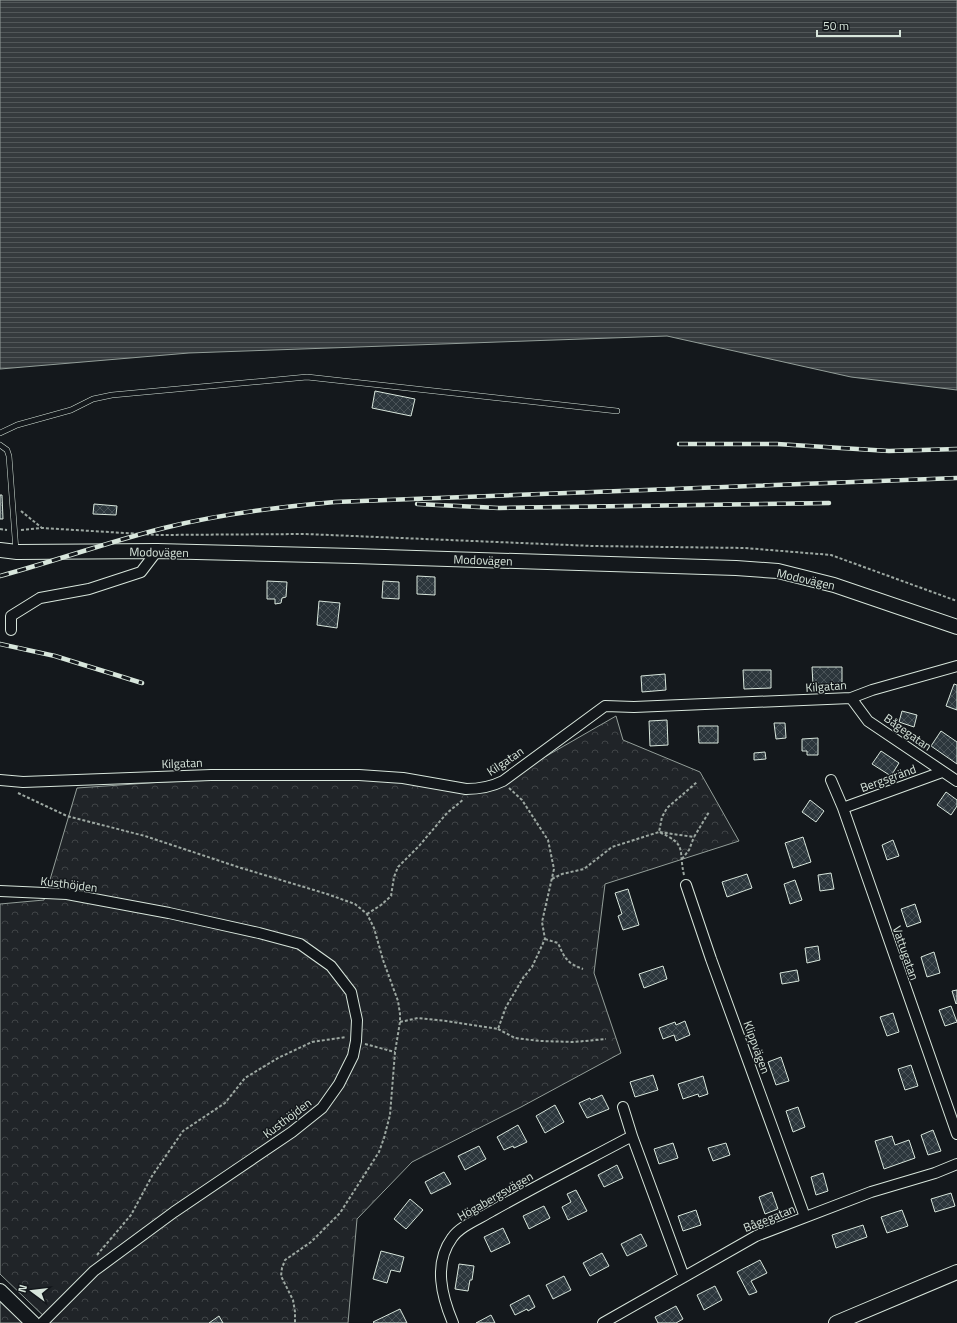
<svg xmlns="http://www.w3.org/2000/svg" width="957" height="1323" viewBox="0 0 957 1323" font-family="'Titillium Web',sans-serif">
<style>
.forest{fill:url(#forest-crowns);stroke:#939e99}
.water{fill:url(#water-rules);stroke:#939e99}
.building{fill:url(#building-cross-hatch);stroke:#d8e6dc}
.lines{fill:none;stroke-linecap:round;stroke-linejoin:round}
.lane-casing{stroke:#d8e6dc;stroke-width:6}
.street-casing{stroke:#d8e6dc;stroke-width:12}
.secondary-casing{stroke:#d8e6dc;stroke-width:16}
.path{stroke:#9da8a2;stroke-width:2;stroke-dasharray:3 2;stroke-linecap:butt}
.lane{stroke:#14181c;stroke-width:5}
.street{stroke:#14181c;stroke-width:10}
.secondary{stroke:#14181c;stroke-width:14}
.rail-casing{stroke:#d8e6dc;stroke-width:4.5}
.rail{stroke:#14181c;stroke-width:3;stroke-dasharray:9;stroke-linecap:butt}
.labels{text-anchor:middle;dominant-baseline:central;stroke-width:3;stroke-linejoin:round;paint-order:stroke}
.street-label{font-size:12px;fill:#d8e6dc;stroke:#14181c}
</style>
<defs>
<pattern id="forest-crowns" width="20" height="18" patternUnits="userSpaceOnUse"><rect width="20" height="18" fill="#202428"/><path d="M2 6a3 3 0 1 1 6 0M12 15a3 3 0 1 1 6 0" fill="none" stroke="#404447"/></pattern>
<pattern id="water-rules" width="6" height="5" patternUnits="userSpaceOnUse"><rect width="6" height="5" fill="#363b3e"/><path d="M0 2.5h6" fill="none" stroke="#525759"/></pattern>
<pattern id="building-cross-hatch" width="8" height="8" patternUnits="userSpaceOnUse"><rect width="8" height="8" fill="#2c363c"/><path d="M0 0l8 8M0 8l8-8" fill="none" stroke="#4a5358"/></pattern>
</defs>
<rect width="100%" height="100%" fill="#14181c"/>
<!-- forest -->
<path class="forest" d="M616 716 623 740 700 772 739 841 605 884 594 973 621 1053 521 1107 412 1162 357 1219 348 1323H51L0 1274V904L44 900 77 788 163 782 359 775 466 789 503 781Z
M0 1295 32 1323H0Z"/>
<!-- water -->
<path class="water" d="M0 0H957V390L851 377 667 336 189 353 0 369Z"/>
<!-- building -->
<path class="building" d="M375 391 415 399 411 416 372 408Z
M0 495H2L3 519H0Z
M94 504 117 506 116 515 93 514Z
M417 576 435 577V595L417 594Z
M267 581 287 582 286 597 282 598 281 603 275 604V599H267Z
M383 581 399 582V599L382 598Z
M319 601 340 603 337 628 317 625Z
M812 667H842V685H813Z
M743 670H771V688L744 689Z
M665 674 666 690 642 692 641 676Z
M954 684 957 685V710L946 706Z
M902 711 917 715 914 727 899 722Z
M667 720 668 745 650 746 649 721Z
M774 723H785L786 738 776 739Z
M698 726H718V743H699Z
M941 731 957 742V764L931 746Z
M818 738V755H807V751H802V739Z
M881 751 899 763 891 776 872 764Z
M765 752 766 759 754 760V753Z
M946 792 957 800V806L951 815 937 805Z
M810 800 824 811 816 822 802 812Z
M803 837 811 862 793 868 785 843Z
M893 840 899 856 887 860 882 845Z
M831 873 834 889 820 891 818 875Z
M747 874 752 888 727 897 722 882Z
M795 880 802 900 790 904 784 884Z
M628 889 639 925 623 930 618 916 622 914 615 893Z
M915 904 921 922 907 927 901 909Z
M818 946 820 960 807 963 805 948Z
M934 952 940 973 927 977 921 957Z
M663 966 667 979 644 988 639 974Z
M797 970 799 981 782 984 780 973Z
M957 990V1003L956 1004 952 991Z
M951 1006 957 1022 945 1026 939 1010Z
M893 1013 899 1032 887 1036 880 1017Z
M685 1021 690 1035 676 1041 674 1035 663 1039 659 1028 675 1022 676 1025Z
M781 1057 789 1081 776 1085 768 1062Z
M911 1065 918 1086 905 1090 898 1069Z
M653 1075 658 1090 635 1097 630 1082Z
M703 1076 708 1094 699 1097 698 1094 683 1099 678 1084Z
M602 1095 609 1109 587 1118 579 1103 590 1098 591 1100Z
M555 1105 564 1122 545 1133 536 1116Z
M798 1107 805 1127 793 1132 786 1111Z
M518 1125 527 1142 514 1148 513 1146 504 1150 497 1137Z
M933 1130 941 1151 928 1155 921 1135Z
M892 1136 895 1145 909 1140 915 1158 884 1169 875 1141Z
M673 1143 678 1158 659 1164 654 1149Z
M726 1143 730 1155 713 1161 708 1148Z
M479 1146 486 1159 465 1170 458 1156Z
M617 1165 623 1178 604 1187 598 1175Z
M444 1172 451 1184 431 1194 425 1182Z
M823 1173 828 1191 816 1195 811 1177Z
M576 1190 587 1211 568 1220 562 1207 571 1202 567 1194Z
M772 1192 778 1209 765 1214 759 1197Z
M951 1193 955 1206 935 1212 931 1199Z
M410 1199 423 1210 406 1229 394 1219Z
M544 1206 550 1218 529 1229 523 1216Z
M696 1210 701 1225 683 1231 678 1216Z
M902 1210 908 1226 887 1233 881 1217Z
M863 1225 867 1237 836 1248 832 1235Z
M503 1228 510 1243 491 1252 484 1237Z
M641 1234 647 1246 627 1256 621 1244Z
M381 1251 404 1257 400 1272 391 1270 387 1283 373 1279Z
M602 1253 609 1266 590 1276 583 1263Z
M760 1260 767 1273 751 1281 757 1292 749 1295 737 1272Z
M459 1264 474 1266 472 1280H470L468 1291 455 1289Z
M564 1276 571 1290 553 1299 546 1285Z
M715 1286 722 1300 704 1310 697 1295Z
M529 1295 535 1307 528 1311 527 1309 515 1315 510 1305Z
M676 1306 683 1319 676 1323H658L655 1317Z
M400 1309 407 1323H374L373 1322Z
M491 1315 495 1323H476Z
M219 1316 223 1323H209Z"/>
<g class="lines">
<defs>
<path id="lane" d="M0 433 17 425 71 410 93 399 112 395 307 377 617 411
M0 445 7 450 9 456 16 551"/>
<path id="street" d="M11 630V616L40 598 89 589 141 572 157 551
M851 698 868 721 957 781
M0 780 23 782 211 775H359L403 778 466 789C479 789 491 787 503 781L605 706 634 707 851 698 872 690 957 666
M831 780 843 808 957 1134
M843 808 942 772
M686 885 711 959 805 1217
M0 891 67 894 169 913 259 933 300 944 331 966 351 992 357 1020 356 1041 353 1056 339 1084 322 1108 292 1132 174 1212 94 1271 42 1323
M623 1107 632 1136
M453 1323C442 1297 433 1264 452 1238 460 1226 479 1219 492 1211 538 1185 585 1161 632 1136L684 1277
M603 1323 756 1236 871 1192 935 1173 957 1164"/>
<path id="secondary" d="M0 550 17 552 157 551 354 556 736 568 778 571 834 585 957 627
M0 1291 33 1323
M836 1323 957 1272"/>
</defs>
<!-- lane casing -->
<use href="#lane" class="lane-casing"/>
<!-- street casing -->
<use href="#street" class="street-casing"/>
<!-- secondary casing -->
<use href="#secondary" class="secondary-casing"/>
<!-- path -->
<path class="path" d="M21 511 42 528
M0 529 7 530
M21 530 42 528 158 535 305 534 593 546 745 548 831 555 957 601
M18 793 67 816 145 836 238 867 327 894 355 904 367 914 374 928 383 960 398 1001 400 1014V1022L395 1052 390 1115 384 1138 379 1152 340 1213 311 1242 285 1260 282 1268 281 1276 293 1300 295 1312V1323
M682 859 689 850 694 837
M684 875C678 849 688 845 659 832L694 837 709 812
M552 879 562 874 584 869 612 847 659 832 662 817 667 808 697 782
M367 914 381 905 391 896 394 877 398 867 419 846 447 813 464 799
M545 939 558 943C565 959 567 963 583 969
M400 1022 418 1018 446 1021 498 1029 506 1007 523 978 532 967 545 939 542 922 554 869 548 840 522 800 509 788
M498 1029 515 1038 540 1041 574 1042 606 1039
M365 1044 395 1052
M97 1255 131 1215 152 1176 183 1131 225 1103 245 1078 278 1058 312 1042 346 1037"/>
<!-- lane -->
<use href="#lane" class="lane"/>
<!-- street -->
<use href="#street" class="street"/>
<!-- secondary -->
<use href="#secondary" class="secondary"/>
<defs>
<path id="rail" d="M679 444H777L889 451 957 449
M417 504 499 508 829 503
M0 576C55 561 108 542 164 528 220 514 278 507 335 502L957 478
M0 644 55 656 142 683"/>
</defs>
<!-- rail casing -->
<use href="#rail" class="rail-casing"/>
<!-- rail -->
<use href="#rail" class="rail"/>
</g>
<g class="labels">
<!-- street labels -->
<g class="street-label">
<text transform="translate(159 552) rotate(1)">Modovägen</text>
<text transform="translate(483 560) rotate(2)">Modovägen</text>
<text transform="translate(806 579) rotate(13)">Modovägen</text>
<text transform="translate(826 686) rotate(-4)">Kilgatan</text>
<text transform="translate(908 732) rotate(35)">Bågegatan</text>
<text transform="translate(505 761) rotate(-34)">Kilgatan</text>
<text transform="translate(182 763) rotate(-2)">Kilgatan</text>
<text transform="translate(888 778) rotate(-20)">Bergsgränd</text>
<text transform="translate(69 884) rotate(7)">Kusthöjden</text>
<text transform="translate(906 953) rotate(71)">Vattugatan</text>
<text transform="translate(757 1047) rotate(70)">Klippvägen</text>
<text transform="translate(287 1118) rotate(-37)">Kusthöjden</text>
<text transform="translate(495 1196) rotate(-30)">Högabergsvägen</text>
<text transform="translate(769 1218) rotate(-22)">Bågegatan</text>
</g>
</g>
<!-- north arrow -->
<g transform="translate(32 1291) rotate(285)" stroke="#14181c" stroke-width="3" paint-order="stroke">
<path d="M0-3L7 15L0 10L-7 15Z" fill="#d8e6dc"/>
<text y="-6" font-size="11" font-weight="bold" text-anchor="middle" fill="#d8e6dc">N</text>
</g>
<!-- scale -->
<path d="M817 30v6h83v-6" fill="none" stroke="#d8e6dc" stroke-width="2"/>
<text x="823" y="30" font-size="12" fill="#d8e6dc" stroke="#14181c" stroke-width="3" paint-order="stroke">50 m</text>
</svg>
